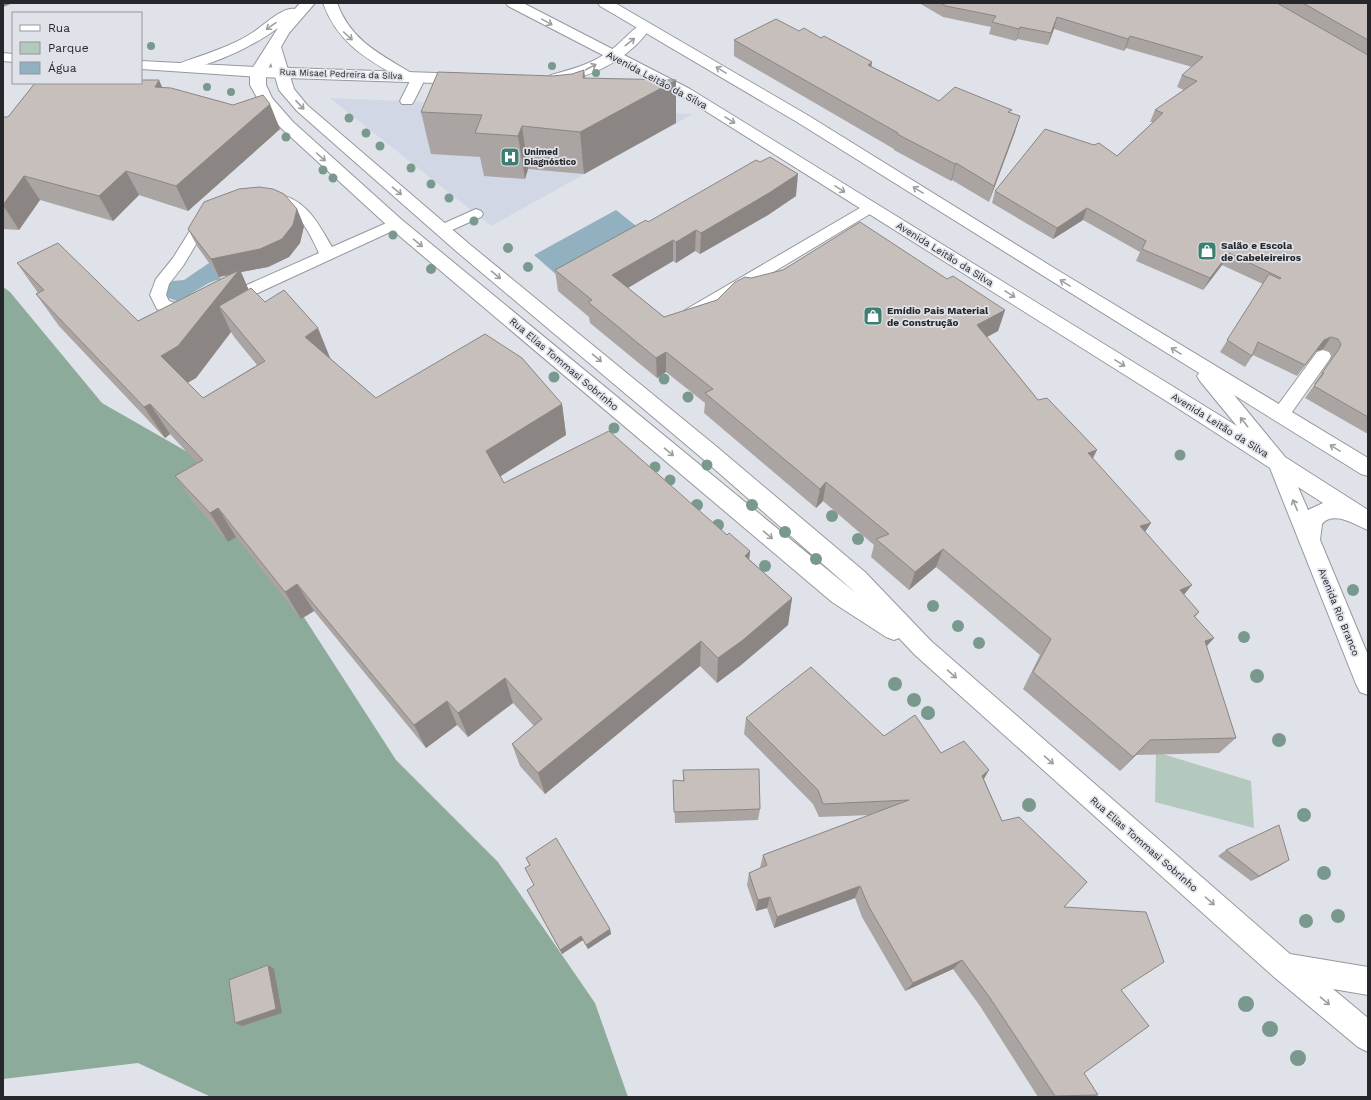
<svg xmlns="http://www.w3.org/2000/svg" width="1371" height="1100" viewBox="0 0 1371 1100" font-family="'Work Sans',sans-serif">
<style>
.built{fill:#d1d7e4}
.green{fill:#b4c9bd}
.forest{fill:#8dab9b}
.water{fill:#91b0c0}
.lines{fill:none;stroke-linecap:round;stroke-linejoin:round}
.service-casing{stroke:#95989e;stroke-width:2}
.minor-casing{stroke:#95989e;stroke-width:2}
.tertiary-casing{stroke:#95989e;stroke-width:2}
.service{fill:#fff;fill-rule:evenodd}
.minor{fill:#fff;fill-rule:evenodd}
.tertiary{fill:#fff;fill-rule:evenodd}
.tree{fill:#7a998e}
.wall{fill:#aaa4a2;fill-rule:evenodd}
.shaded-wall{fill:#8b8684}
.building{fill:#c6bfbc;stroke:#8b8684}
.oneway{stroke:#9d9e9f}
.labels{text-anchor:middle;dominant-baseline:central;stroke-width:3.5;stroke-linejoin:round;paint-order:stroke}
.far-street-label{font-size:9px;fill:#26272a;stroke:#dfe2e9}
.far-poi-label{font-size:9px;font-weight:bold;fill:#26272a;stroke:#dfe2e9;text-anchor:start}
.street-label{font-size:10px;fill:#26272a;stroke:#dfe2e9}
.poi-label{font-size:10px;font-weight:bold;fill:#26272a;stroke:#dfe2e9;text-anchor:start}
</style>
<rect width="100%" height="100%" fill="#dfe2e9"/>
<!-- built -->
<path class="built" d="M330 98 492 105 693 114 491 226Z"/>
<!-- green -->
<path class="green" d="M1156 752 1251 781 1254 828 1155 802Z"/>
<!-- forest -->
<path class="forest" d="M3 287 10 292 102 403 191 454 251 535 396 760 498 862 595 1003 628 1097H211L138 1063 3 1079Z"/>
<!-- water -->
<path class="water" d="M616 210 650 237 567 284 534 255Z
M209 263 221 279C205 282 192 295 177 301L166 297 163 288 173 281 184 280Z"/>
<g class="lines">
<defs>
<path id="service" d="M419 73 424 74 426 77 414 101 412 104H402L400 101 412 77 414 74Z
M272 193C305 197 317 221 332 247L391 221 396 219 401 221 403 224 401 227 234 304 228 305 222 304 220 300 222 296 319 253C311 236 299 210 279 204 276 202 271 202 267 201L265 198 267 195Z
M870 203 875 205 877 208 875 211 697 318 691 320 685 318 683 314 685 310 865 205Z
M476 209 481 211 483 214 481 217 443 234 438 232 436 229 438 226Z
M206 211 211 213 213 216 183 266 169 284 166 295 169 301C179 305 187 302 197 305L199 309 197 313C182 317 171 314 157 309L150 295 156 279 173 258 201 213Z
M1323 350 1329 352 1331 356 1329 360 1287 419 1281 421 1275 419 1272 414 1275 409 1317 352Z"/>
<path id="minor" d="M644 23 649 24 651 27C633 54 603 72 572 79 565 81 558 83 551 81L548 78 551 75C573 69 592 64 611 50 620 44 636 25 644 23Z
M3 53 13 54V62L3 61Z
M141 61 258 67 466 74 471 76 474 79 471 82 466 84 258 77 141 69Z"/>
<path id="tertiary" d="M300 3H315L289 33 281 47 294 89 307 105 468 243 717 447 865 572 931 641 1290 954 1368 967V995L1333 989 1368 1018V1052L1358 1047 1274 977 915 655 899 638 894 640 886 637 832 602 390 228 281 128 260 103 250 85V72L278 28C250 48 217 63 183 71L178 70 176 67 178 64C204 54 232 47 255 31 265 24 284 6 295 9ZM271 63 279 90 297 111 456 251 703 459 857 594 402 220 293 122 272 98 266 85V72Z
M323 3H337C351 41 380 54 413 74L416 77 413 80 408 82 403 80C367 59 338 44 323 3Z
M506 3H523L690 89 1237 426 1200 381 1197 376 1199 373 797 122 600 6 598 3H615L809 116 1054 268 1368 458V476L1361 474 1234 395 1285 457 1368 510V530C1355 525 1334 510 1322 524L1320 540 1368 655V695L1360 692 1356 684 1270 468 1179 409 680 95 508 6ZM1298 487 1323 503 1308 510Z"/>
</defs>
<!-- service casing -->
<use href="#service" class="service-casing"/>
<!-- minor casing -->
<use href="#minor" class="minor-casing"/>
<!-- tertiary casing -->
<use href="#tertiary" class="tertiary-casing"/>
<!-- service -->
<use href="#service" class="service"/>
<!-- minor -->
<use href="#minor" class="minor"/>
<!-- tertiary -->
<use href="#tertiary" class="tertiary"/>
</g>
<!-- trees -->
<g class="tree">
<circle cx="151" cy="46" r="4"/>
<circle cx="552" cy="66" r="4"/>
<circle cx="596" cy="73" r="4"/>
<circle cx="207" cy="87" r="4"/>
<circle cx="231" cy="92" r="4"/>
<circle cx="349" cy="118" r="4.5"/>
<circle cx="366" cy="133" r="4.5"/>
<circle cx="286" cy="137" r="4.5"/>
<circle cx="380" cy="146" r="4.5"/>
<circle cx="411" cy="168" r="4.5"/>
<circle cx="323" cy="170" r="4.5"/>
<circle cx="333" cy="178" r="4.5"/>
<circle cx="431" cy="184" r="4.5"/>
<circle cx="449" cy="198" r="4.5"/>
<circle cx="474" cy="221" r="4.5"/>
<circle cx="393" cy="235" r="4.5"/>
<circle cx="508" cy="248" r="5"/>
<circle cx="528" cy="267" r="5"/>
<circle cx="431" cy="269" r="5"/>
<circle cx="554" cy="377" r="5.5"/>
<circle cx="664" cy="379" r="5.5"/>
<circle cx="688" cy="397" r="5.5"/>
<circle cx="614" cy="428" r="5.5"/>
<circle cx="1180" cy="455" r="5.5"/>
<circle cx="707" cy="465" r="5.5"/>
<circle cx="655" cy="467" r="5.5"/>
<circle cx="670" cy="480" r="5.5"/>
<circle cx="697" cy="505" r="6"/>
<circle cx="752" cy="505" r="6"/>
<circle cx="832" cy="516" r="6"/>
<circle cx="718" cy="525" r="6"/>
<circle cx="785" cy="532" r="6"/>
<circle cx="858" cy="539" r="6"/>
<circle cx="816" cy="559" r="6"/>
<circle cx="765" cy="566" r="6"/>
<circle cx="1353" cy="590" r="6"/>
<circle cx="933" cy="606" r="6"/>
<circle cx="958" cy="626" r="6"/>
<circle cx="1244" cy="637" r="6"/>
<circle cx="979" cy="643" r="6"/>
<circle cx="1257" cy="676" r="7"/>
<circle cx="895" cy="684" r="7"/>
<circle cx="914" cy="700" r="7"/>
<circle cx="928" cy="713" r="7"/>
<circle cx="1279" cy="740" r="7"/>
<circle cx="1029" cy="805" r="7"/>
<circle cx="1304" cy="815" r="7"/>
<circle cx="1324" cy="873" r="7"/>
<circle cx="1338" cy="916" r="7"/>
<circle cx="1306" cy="921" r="7"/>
<circle cx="1246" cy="1004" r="8"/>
<circle cx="1270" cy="1029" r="8"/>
<circle cx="1298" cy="1058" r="8"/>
</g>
<!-- wall -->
<path class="wall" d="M919 3H1368V434L1305 398 1315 384H1314L1330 361 1332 355 1329 351 1323 349 1316 351 1297 376 1253 355 1245 367 1220 352 1263 284 1222 265 1203 290 1136 261 1140 252 1083 220 1053 239 992 203 995 191 1117 156 1153 122H1150L1155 110 1184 90 1177 87 1182 75 1192 67 1126 48 1124 51 1054 29 1048 45 1017 39 1016 41 989 34 991 27 943 17Z
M799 31 871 66 939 101 1011 114 1015 132 989 202 952 180 951 181 894 150V149L734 56V40Z
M584 70 585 78 676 123 584 174 528 169 525 179 484 176 480 157 431 154 421 112 553 76 572 74Z
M162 88 280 129 188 211 139 195 113 221 40 200 19 230 3 229V117H8Z
M796 196 768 215 700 254 695 251 676 263 673 261 628 288 664 317 717 300 751 278 947 279 1005 310 998 331 987 337 1038 400 1093 458 1145 532 1184 595 1199 612 1195 617 1214 638 1206 646 1236 738 1219 753 1136 755 1120 771 1023 689 1040 655 936 567 909 590 871 557 874 545 823 501 816 508 704 413 705 403 666 372 657 378 590 323 589 317 558 291 555 270 648 222Z
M297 209 304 226 300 243 289 257 268 267 241 272 248 289 265 302 376 398 562 404 566 435 500 476 504 483 727 535 750 551 749 559 792 598 788 625 741 665 717 683 700 666 545 794 520 766 512 744 534 726 513 703 468 737 457 725 426 748 314 611 301 619 236 537 228 542 195 505 175 476 197 463 170 434 165 438 59 326 36 294 38 293 17 263 138 321 230 275 219 277 197 246 188 229ZM231 332 235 338 257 365 203 398 187 383 196 378Z
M746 718 884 736 941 753 989 770 984 779 1002 821 1064 907 1121 990 1084 1073 1098 1095 1092 1097H1038L980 1006 953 969 905 991 862 917 855 898 774 928 767 908 756 911 747 885 749 873 760 868 763 855 870 815 819 817 813 804 744 734Z
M683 770 760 809 758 820 675 823 673 780 683 781Z
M1226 850 1281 865 1251 881 1218 856Z
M526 858 610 929 611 934 588 949 583 940 562 954 527 890 534 885 525 868 530 866Z"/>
<!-- shaded-wall -->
<path class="shaded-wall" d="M3 3H13L3 7Z
M1057 17 1054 29 1048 45 1051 33Z
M1020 27 1017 39 1016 41 1019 29Z
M1130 36 1126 48 1124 51 1128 39Z
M872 62 870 78 868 65Z
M584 70 588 112 583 78Z
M159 80 170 105 155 87Z
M676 80V123L584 174 580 132Z
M270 104 280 129 188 211 176 186Z
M1020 116 1015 132 989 202 994 186Z
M522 126 528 169 525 179 518 136Z
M956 163 952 180 951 181 955 164Z
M126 171 139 195 113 221 99 196Z
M798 174 796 196 768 215 700 254 701 233Z
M24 176 40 200 19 230 3 205Z
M1087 208 1083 220 1053 239 1057 228Z
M297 209 304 226 300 243 289 257 268 267 241 272 254 302 219 306 231 332 196 378 180 387 161 356 237 273 219 277 211 259Z
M696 230 695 251 676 263V242Z
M673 240V261L614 296 612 275Z
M1229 253 1222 265 1203 290 1210 278Z
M1005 310 998 331 970 346 977 325Z
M318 328 331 360 305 337Z
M1331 337 1323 349 1316 351 1297 376 1324 340Z
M666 352V372L657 378 656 358Z
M150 404 170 434 165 438 144 407Z
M562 404 566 435 493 481 486 451Z
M1097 450 1087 470 1088 453Z
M826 482 823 501 816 508 820 489Z
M218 508 236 537 228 542 210 513Z
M1151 523 1139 541 1140 526Z
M943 549 936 567 909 590 915 572Z
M750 551 747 579 745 556Z
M297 584 314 611 301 619 285 592Z
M1192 585 1178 602 1180 590Z
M792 598 788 625 741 665 717 683 718 658Z
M1214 638 1199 655 1205 641Z
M701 641 700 666 545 794 538 773Z
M505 678 513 703 468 737 458 713Z
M447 701 457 725 426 748 414 725Z
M1150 740 1136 755 1120 771 1133 757Z
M989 770 980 785 982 776Z
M1289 860 1281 865 1251 881 1259 876Z
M860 886 855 898 774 928 777 917Z
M770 897 767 908 756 911 758 900Z
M610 929 611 934 588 949 586 945Z
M581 936 583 940 562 954 560 950Z
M962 960 953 969 905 991 913 983Z
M268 965 274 969 282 1013 242 1026 235 1023Z"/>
<!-- building -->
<path class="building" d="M941 3H1277L1368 55V417L1314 386 1324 373H1322L1339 349 1341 344 1338 339 1331 337 1324 340 1305 365 1258 342 1252 356 1227 340 1269 274 1280 279 1281 278 1229 253 1210 278 1142 249 1146 241 1087 208 1057 228 995 191 1045 129 1094 145 1099 143 1117 156 1163 113 1155 110 1197 81 1182 75 1203 57 1130 36 1128 39 1057 17 1051 33 1020 27 1019 29 992 22 996 16 946 6Z
M1303 3H1368V40Z
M776 19 799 31 804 28 821 38 824 36 872 62 868 65 939 101 955 87 1012 110 1008 112 1020 116 994 186 956 163 955 164 897 134 898 133 734 40Z
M584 70 583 78 676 80 580 132 522 126 518 136 475 133 482 115 421 112 438 72 553 76 572 74Z
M141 80H159L155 87 171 88 233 105 263 95 270 104 176 186 126 171 99 196 24 176 3 205V117H8L35 83H141Z
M770 157 798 174 769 193 701 233 696 230 676 242 673 240 612 275 664 317 717 300 735 282 745 277 751 278 783 270 860 222 947 279 953 276 1005 310 977 325 1038 400 1047 398 1097 450 1088 453 1151 523 1140 526 1192 585 1180 590 1199 612 1194 616 1214 638 1205 641 1236 738 1150 740 1133 757 1033 672 1051 639 943 549 915 572 876 539 889 534 826 482 820 489 705 393 713 389 666 352 656 358 588 302 592 300 555 270 646 220 648 222 756 160 760 162Z
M259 187 273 189 284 194 297 209 293 225 282 239 260 249 211 259 188 229 204 202 239 189Z
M58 243 138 321 239 270 178 346 161 356 203 398 265 361 219 306 251 288 265 302 284 290 318 328 305 337 376 398 485 334 522 358 562 404 486 451 504 483 609 431 727 535 729 533 750 551 745 556 792 598 743 640 718 658 701 641 538 773 512 744 542 719 505 678 458 713 447 701 414 725 297 584 285 592 218 508 210 513 175 476 203 460 150 404 144 407 36 294 44 290 17 263Z
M811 667 884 736 915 715 941 753 964 741 989 770 982 776 1002 821 1019 817 1087 882 1064 907 1146 912 1164 962 1121 990 1149 1026 1084 1073 1098 1095 1055 1096 990 998 962 960 913 983 869 907 860 886 777 917 770 897 758 900 749 873 767 865 763 855 909 800 823 804 818 790 746 718Z
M759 769 760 809 674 812 673 780 684 781 683 770Z
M1279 825 1289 860 1259 876 1226 850Z
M556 838 610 929 586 945 581 936 560 950 527 890 534 885 525 868 530 865 526 858Z
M268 965 276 1009 235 1023 229 980Z"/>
<!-- one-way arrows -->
<defs><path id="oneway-shaft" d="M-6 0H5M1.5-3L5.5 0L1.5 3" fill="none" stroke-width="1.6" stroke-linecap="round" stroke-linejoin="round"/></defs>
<g class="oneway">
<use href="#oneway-shaft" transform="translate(547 22) rotate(29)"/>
<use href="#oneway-shaft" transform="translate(271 26) rotate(145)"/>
<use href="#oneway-shaft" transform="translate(348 36) rotate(42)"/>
<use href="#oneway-shaft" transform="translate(630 42) rotate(-38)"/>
<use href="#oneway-shaft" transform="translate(591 67) rotate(-28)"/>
<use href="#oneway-shaft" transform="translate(721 70) rotate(-149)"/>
<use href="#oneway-shaft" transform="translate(300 105) rotate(47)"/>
<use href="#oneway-shaft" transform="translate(730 120) rotate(32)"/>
<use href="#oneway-shaft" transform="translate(321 157) rotate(42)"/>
<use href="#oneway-shaft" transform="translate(840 189) rotate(32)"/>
<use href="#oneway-shaft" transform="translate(918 190) rotate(-148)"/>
<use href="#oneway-shaft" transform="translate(397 191) rotate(40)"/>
<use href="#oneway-shaft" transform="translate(418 243) rotate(40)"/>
<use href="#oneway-shaft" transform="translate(496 275) rotate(40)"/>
<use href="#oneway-shaft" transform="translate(1065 283) rotate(-148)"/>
<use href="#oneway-shaft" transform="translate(1010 294) rotate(32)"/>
<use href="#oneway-shaft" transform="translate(1176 351) rotate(-148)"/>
<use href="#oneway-shaft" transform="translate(597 358) rotate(40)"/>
<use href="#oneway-shaft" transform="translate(1120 363) rotate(32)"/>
<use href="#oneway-shaft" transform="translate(1244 422) rotate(-129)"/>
<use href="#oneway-shaft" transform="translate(1335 448) rotate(-149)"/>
<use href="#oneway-shaft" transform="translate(669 452) rotate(40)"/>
<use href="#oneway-shaft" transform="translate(1295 505) rotate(-113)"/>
<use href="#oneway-shaft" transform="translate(768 535) rotate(40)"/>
<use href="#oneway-shaft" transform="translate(952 674) rotate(41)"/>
<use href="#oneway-shaft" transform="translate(1049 760) rotate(41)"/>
<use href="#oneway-shaft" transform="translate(1210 901) rotate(41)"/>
<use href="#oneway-shaft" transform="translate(1325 1001) rotate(40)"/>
</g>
<!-- icons -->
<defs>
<symbol id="hospital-square" viewBox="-11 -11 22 22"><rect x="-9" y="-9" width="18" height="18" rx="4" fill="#3d8071" stroke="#dfe2e9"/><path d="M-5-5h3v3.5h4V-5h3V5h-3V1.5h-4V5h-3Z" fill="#fff"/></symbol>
<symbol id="shop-square" viewBox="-11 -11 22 22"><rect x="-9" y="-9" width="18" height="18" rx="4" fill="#3d8071" stroke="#dfe2e9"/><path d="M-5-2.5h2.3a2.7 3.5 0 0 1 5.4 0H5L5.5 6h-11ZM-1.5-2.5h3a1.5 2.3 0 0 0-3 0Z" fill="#fff"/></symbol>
</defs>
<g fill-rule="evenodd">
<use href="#hospital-square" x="499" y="146" width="22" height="22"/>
<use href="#shop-square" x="1196" y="240" width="22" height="22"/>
<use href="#shop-square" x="862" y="305" width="22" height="22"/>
</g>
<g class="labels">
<!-- far-street labels -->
<g class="far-street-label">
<text transform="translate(341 74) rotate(2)">Rua Misael Pedreira da Silva</text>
</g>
<!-- far-poi labels -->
<g class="far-poi-label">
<text x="524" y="152">Unimed<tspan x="524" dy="10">Diagnóstico</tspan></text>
</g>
<!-- street labels -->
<g class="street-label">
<text transform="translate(657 80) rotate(28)">Avenida Leitão da Silva</text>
<text transform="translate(945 254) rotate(32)">Avenida Leitão da Silva</text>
<text transform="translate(564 364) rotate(40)">Rua Elias Tommasi Sobrinho</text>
<text transform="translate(1220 425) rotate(32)">Avenida Leitão da Silva</text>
<text transform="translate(1339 612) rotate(68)">Avenida Rio Branco</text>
<text transform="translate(1144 844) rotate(41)">Rua Elias Tommasi Sobrinho</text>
</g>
<!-- poi labels -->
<g class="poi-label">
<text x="1221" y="245">Salão e Escola<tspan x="1221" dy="12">de Cabeleireiros</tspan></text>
<text x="887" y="310">Emídio Pais Material<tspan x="887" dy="12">de Construção</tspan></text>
</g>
</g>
<!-- border -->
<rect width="1371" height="1100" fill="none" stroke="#26272a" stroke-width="8"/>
<!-- legend -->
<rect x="12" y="12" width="130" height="72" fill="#dfe2e9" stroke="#95979d"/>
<rect x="20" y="25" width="20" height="6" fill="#ffffff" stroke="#95979d"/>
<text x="48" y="32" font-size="12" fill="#26272a">Rua</text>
<rect x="20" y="42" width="20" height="12" fill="#b4c9bd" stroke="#95979d"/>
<text x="48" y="52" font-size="12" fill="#26272a">Parque</text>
<rect x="20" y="62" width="20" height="12" fill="#91b0c0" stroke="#95979d"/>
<text x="48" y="72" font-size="12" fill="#26272a">Água</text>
</svg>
